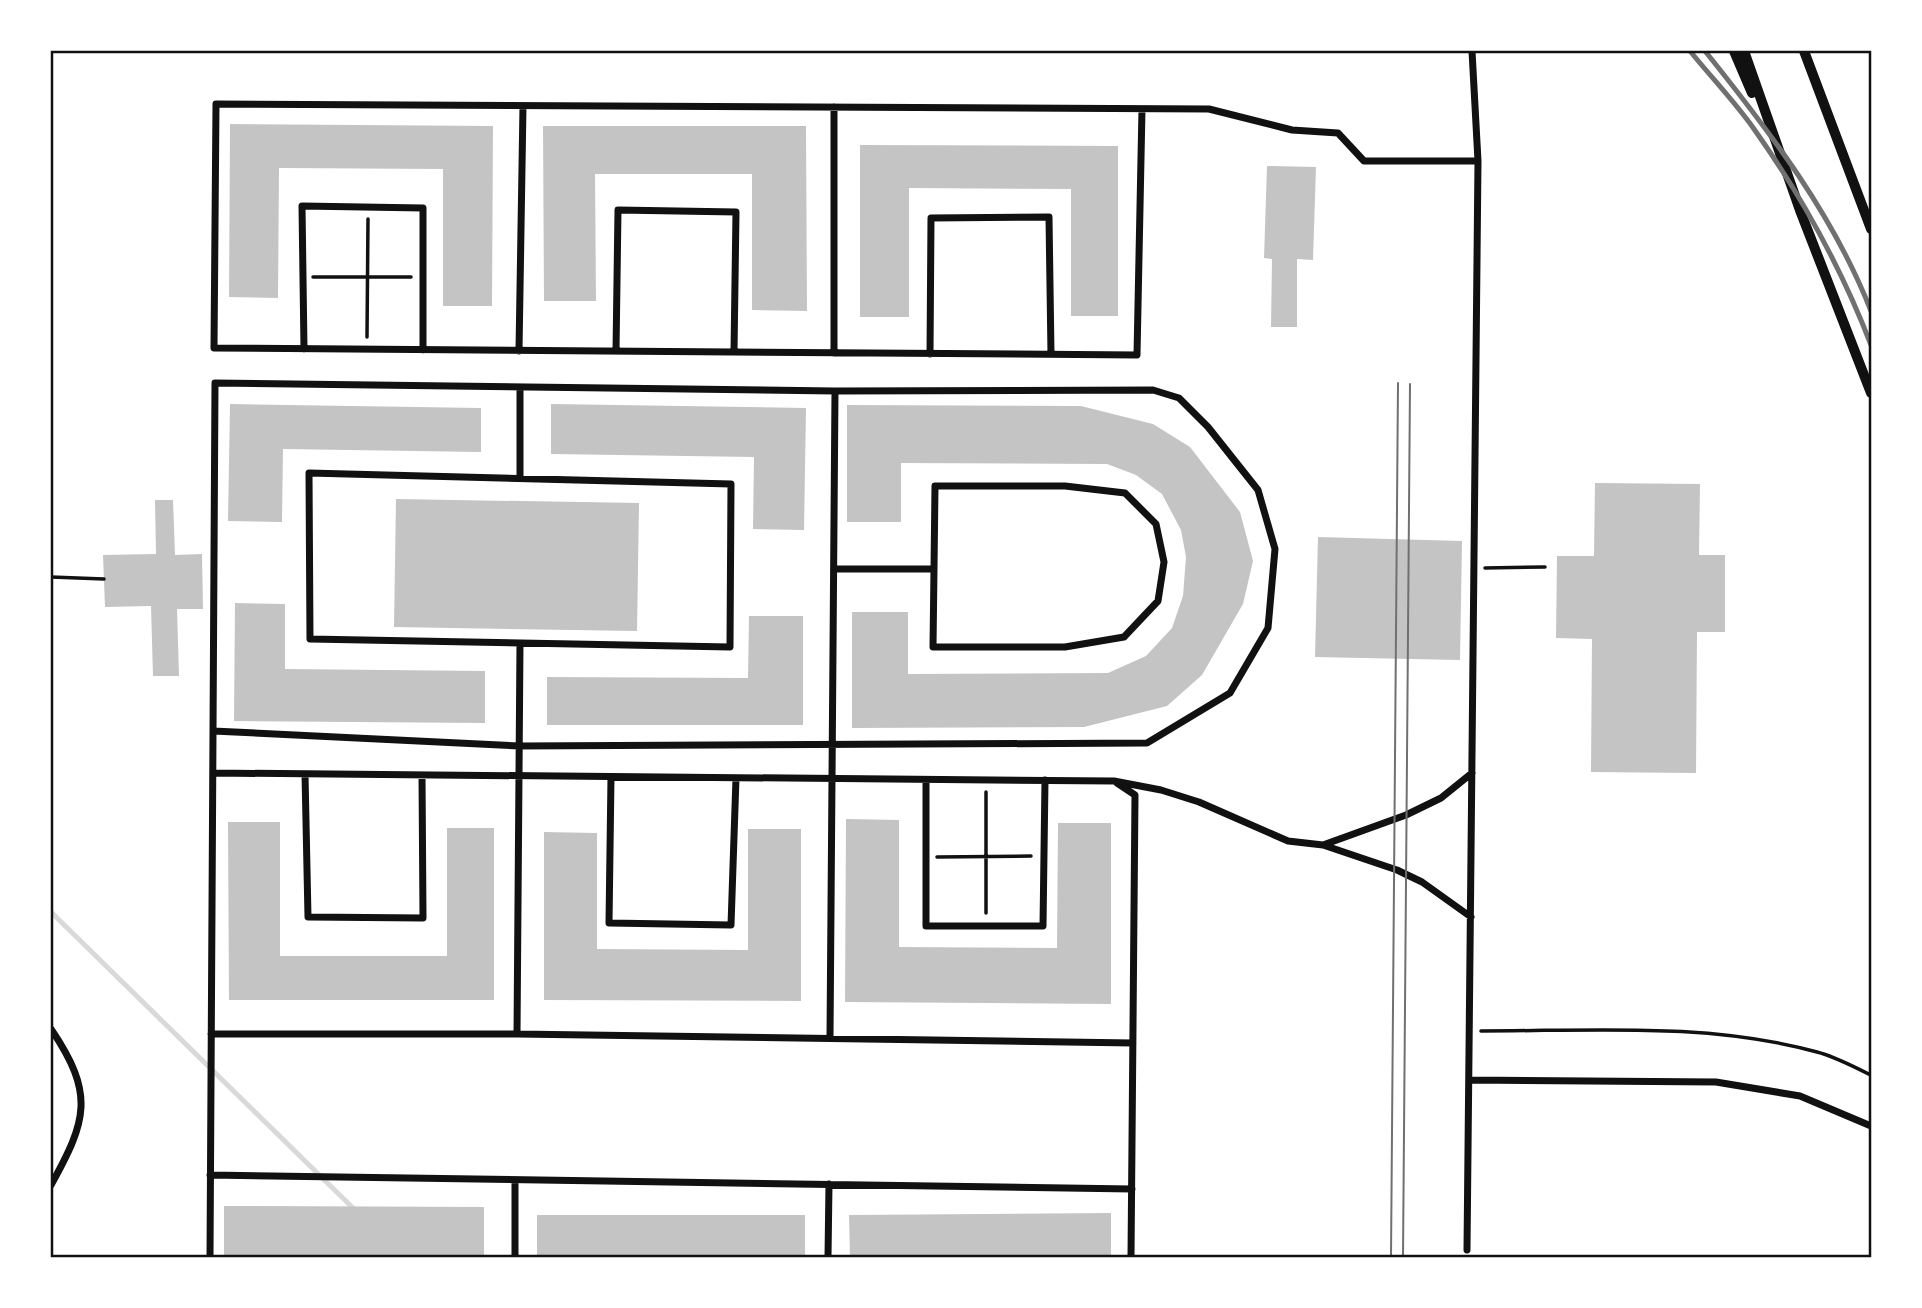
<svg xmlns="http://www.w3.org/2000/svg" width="1922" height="1308" viewBox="0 0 1922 1308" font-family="Roboto,sans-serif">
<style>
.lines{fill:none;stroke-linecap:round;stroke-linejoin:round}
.stream{stroke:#d9d9d9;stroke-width:5}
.building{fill:#c4c4c4}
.path{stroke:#111;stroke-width:3.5}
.minor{stroke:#111;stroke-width:7}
.secondary{stroke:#111;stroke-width:10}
.tram{stroke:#707070;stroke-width:2}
.rail{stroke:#707070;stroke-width:5}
.neatline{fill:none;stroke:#111;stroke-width:2.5}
</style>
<rect width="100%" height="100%" fill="#fff"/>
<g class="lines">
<!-- stream -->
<path class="stream" d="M51 912 356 1211"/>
</g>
<!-- building -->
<path class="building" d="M230 124 493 126 492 306H443V169L279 168 278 298 229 297Z
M543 126H806L807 311 752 310V174H595L596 301H544Z
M860 145 1118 146V316H1071V189L909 188V317H860Z
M1267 166 1316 167 1313 260 1297 259V327H1271L1272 259 1264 258Z
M230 404 481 408V452L283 449 282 522 228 521Z
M551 404 806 408 804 530 753 529 754 457 551 454Z
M847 405 1081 406 1153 424 1190 447 1240 512 1253 561 1243 604 1202 675 1167 706 1084 727 852 728V612H908V674L1108 673 1146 656 1172 628 1183 596 1186 557 1181 530 1162 494 1136 475 1107 464 901 463V522H847Z
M1595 483 1700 484 1699 555H1725V632H1697L1696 773 1591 772 1592 639 1556 638 1557 556H1594Z
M396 499 639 503 637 631 394 627Z
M155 500H173L175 555 202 554 203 609H177L179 676H153L151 606 105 607 103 555 156 554Z
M1318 537 1462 541 1460 660 1315 657Z
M235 603 285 604V669L485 671V723L234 721Z
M749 616H803V725H547V677L748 678Z
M846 819 899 820V947L1057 948 1058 823H1111V1004L845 1002Z
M228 822H280V956H447V828H494V1000H229Z
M748 829H801V1001L544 1000V832L597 833V949L748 950Z
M224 1206 484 1207V1257H224Z
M1111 1213V1257H850L849 1215Z
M537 1215H805V1257H537Z"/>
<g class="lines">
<!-- path -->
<path class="path" d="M313 277H411
M367 337 368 219
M1485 568 1545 567
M51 577 104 579
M937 857 1031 856
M986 913V792
M1481 1031C1593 1031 1708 1022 1817 1052 1836 1057 1854 1067 1871 1075"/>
<!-- minor -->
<path class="minor" d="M1142 109 1137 355 214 348 216 104 1209 109 1292 130 1338 133 1364 161H1478
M304 349 302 206 423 208V350
M519 351 523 106
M616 351 618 210 736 212 734 352
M834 353V107
M930 354 931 218 1049 217 1051 354
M309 473 731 484 730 647 310 639Z
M520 478V387
M834 569H934L933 647H1065L1124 637 1158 601 1164 562 1156 524 1125 493 1065 486H935L934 569
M213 773 1114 781 1161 790 1199 802 1288 841 1323 845 1397 870 1422 882 1471 917
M305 774 308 917 423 918 422 775
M611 777 609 923 731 925 736 778
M926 780V926H1043L1045 780
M1117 783 1135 795 1131 1257
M1323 845 1406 815 1441 798 1472 773
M51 1029C95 1094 87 1120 51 1185
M211 1034H517L1133 1043
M517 1034 520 643
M830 1037 835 391
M1469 1080 1716 1082 1800 1096 1871 1126
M210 1175 1132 1189
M1467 1250 1478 161 1472 51
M210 1257 215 383 835 391 1153 390 1179 398 1208 427 1258 490 1275 549 1268 628 1230 693 1147 743 519 746 213 731
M515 1257V1180
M828 1257 829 1184"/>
<!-- secondary -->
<path class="secondary" d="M1734 51 1752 93
M1744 51 1801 213 1871 393
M1804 51 1871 229"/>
<!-- tram -->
<path class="tram" d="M1391 1257 1398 383
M1403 1257 1410 384"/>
<!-- rail -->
<path class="rail" d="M1690 51C1711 77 1735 102 1754 129 1803 198 1841 267 1871 345
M1705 51C1770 132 1833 214 1871 311"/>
</g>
<!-- border -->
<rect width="1922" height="1308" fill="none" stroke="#ffffff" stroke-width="105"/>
<rect x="52" y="52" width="1818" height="1204" class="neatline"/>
</svg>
